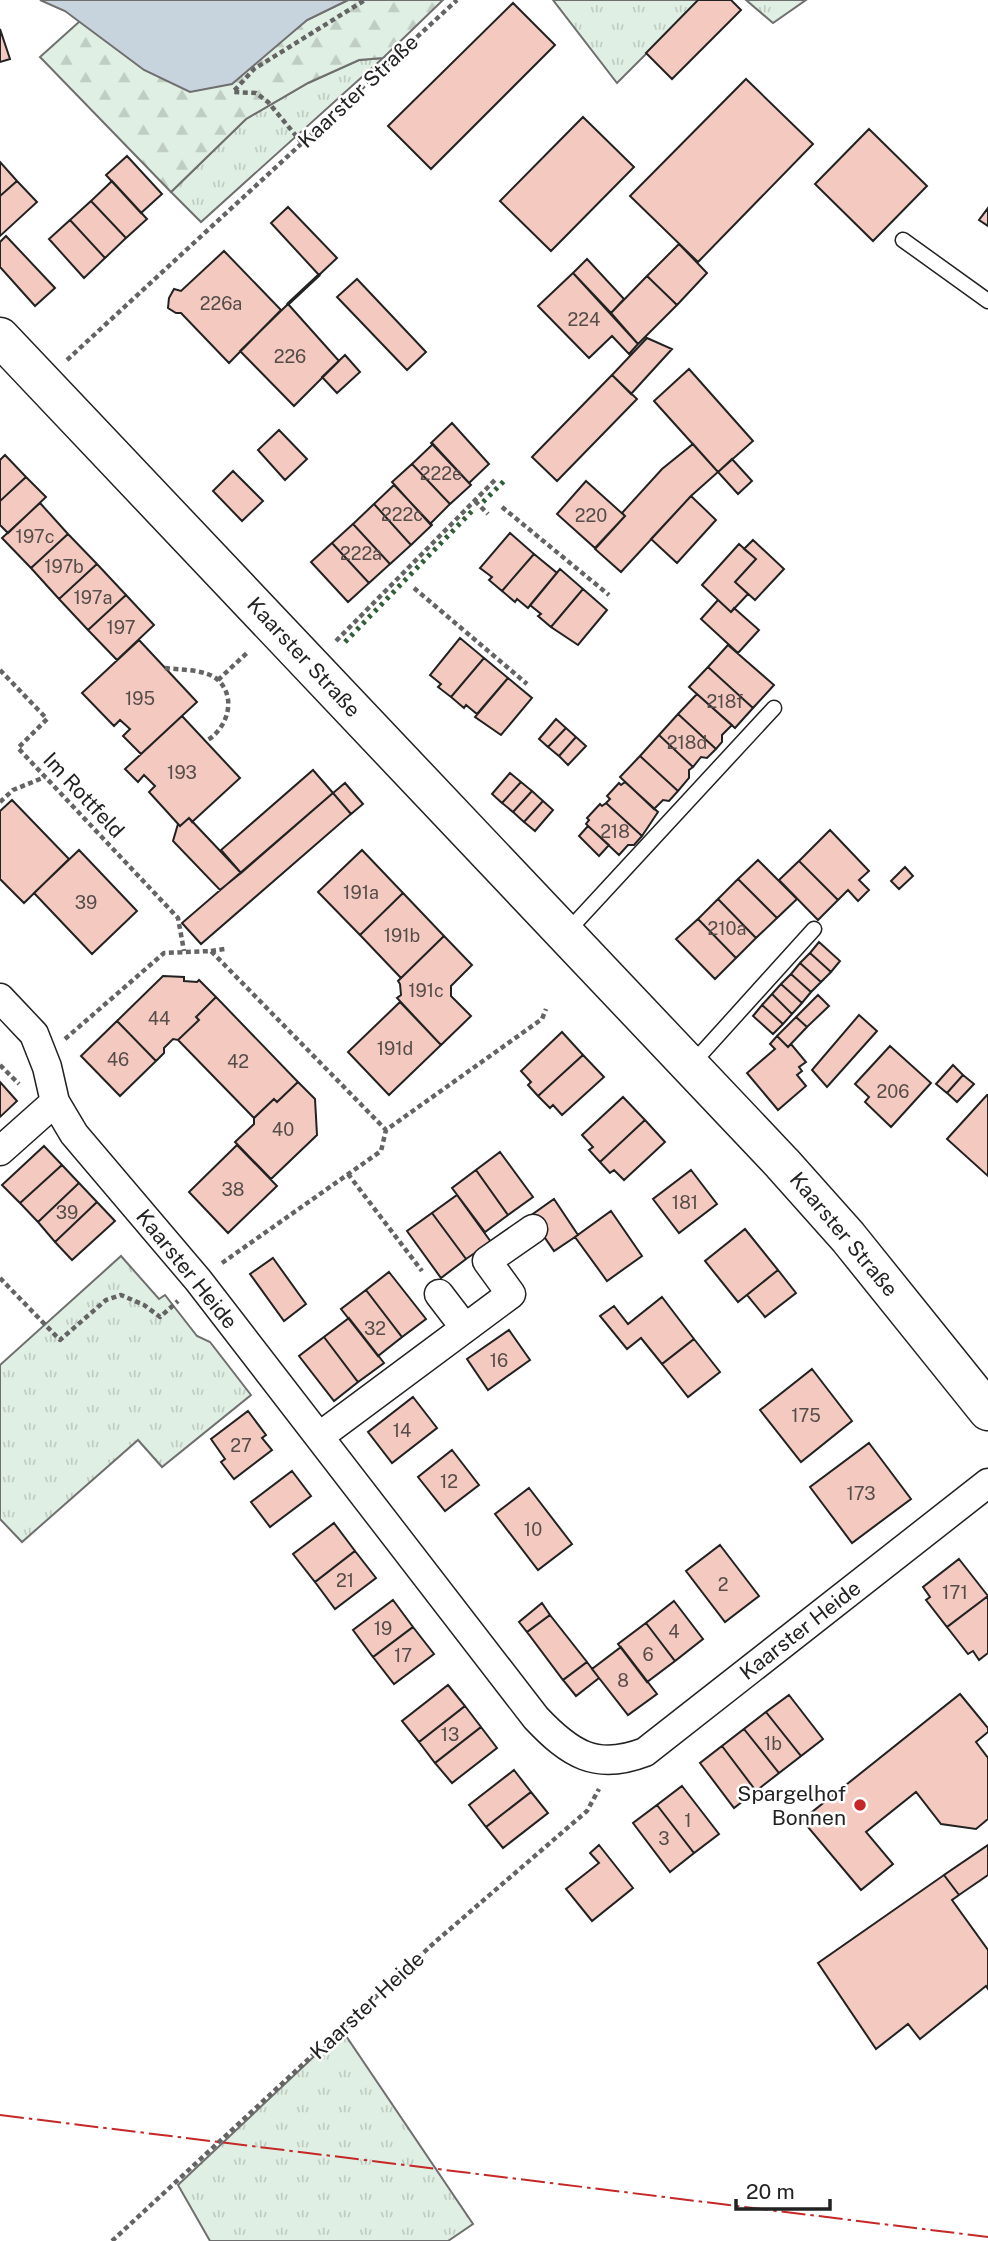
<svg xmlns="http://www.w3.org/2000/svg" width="988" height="2241" viewBox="0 0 988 2241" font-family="'Public Sans',sans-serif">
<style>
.grass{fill:url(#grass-tufts);stroke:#6f6f6f;stroke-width:2}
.forest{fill:url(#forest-firs);stroke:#6f6f6f;stroke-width:2}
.water{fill:#c7d3dd;stroke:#6f6f6f;stroke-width:2}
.building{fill:#f3c9c0;stroke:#222;stroke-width:2}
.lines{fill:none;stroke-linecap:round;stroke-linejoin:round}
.lane-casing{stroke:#222;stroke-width:17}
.street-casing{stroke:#222;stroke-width:31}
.secondary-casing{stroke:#222;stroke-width:41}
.path{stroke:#646464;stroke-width:4.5;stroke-dasharray:5 3.5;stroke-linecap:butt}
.lane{stroke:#fff;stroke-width:14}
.street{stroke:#fff;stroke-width:28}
.secondary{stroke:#fff;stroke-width:38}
.hedge{stroke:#2f5e38;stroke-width:5;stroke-dasharray:3.5 5;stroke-linecap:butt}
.wall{stroke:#222;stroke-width:3.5}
.power{stroke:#c62828;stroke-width:2;stroke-dasharray:24 5 3.5 5;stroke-linecap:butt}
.poi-dot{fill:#c62828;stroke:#fff;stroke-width:2.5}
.labels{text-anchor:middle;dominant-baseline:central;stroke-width:5;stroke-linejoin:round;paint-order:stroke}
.number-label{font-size:18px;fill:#564c4a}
.street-label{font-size:21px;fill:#222;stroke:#fff}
.poi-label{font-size:21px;fill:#222;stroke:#fff;text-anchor:end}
</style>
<defs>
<pattern id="grass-tufts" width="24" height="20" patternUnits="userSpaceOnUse" patternTransform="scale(1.75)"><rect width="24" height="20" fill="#e0efe3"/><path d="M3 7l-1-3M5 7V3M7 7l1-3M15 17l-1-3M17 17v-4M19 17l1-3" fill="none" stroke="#c0cdc2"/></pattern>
<pattern id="forest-firs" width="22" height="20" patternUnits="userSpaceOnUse" patternTransform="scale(1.75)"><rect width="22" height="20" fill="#e0efe3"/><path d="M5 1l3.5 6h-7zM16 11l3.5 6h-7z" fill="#c0cdc2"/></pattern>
</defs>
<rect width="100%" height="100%" fill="#fff"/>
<!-- grass -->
<path class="grass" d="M553 0H700L617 83Z
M746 0H806L773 23Z
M383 58 201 222 171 192 246 119 308 83 359 60Z
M121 1256 159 1299 165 1295 197 1336 210 1342 251 1395 162 1467 138 1440 22 1542 0 1519V1365Z
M342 2030 473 2224 448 2241H210L178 2185Z"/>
<!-- forest -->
<path class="forest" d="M348 0H443L383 58 359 60 308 83 246 119 171 192 40 57 80 21 100 35 271 49 307 20Z"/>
<!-- water -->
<path class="water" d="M40 0H348L307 20 232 84 190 92 144 70 65 11Z"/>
<!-- building -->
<path class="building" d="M698 0H731L741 10 672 79 646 53Z
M513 3 555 45 431 169 388 126Z
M0 29 10 59 0 62Z
M746 79 813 144 698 262 630 196Z
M583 117 634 167 551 251 500 201Z
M869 129 927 186 873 241 815 184Z
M127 156 162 194 141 213 106 175Z
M0 162 17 181 0 196Z
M17 181 37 202 0 236V196Z
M112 181 147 219 126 238 91 201Z
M91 201 126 238 105 258 70 220Z
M288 207 337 258 319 275 271 223Z
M988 208V226L979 220Z
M70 220 105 258 84 278 49 239Z
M6 236 55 288 35 306 0 267V242Z
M679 244 707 273 677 305 647 276Z
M224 251 281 310 229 363 181 313H176L168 308 169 298 174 289 181 291Z
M587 259 624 299 611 313 573 273Z
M573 273 638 344 629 354 612 336 589 358 538 306Z
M647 276 677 305 638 344 611 313Z
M357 279 426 352 407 370 337 297Z
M288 304 339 361 294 406 240 351Z
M647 338 672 349 631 394 612 375Z
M345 355 360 372 337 393 322 377Z
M689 369 753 441 718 472 654 401Z
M612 375 637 399 557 481 532 457Z
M452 423 489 464 469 483 431 443Z
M279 430 307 459 285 480 258 450Z
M433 444 471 485 450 504 412 464Z
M693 444 718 472 691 496 621 572 595 549 625 516 622 513 662 469Z
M5 455 26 477 0 501V460Z
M732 459 752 481 738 494 718 472Z
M412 464 450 504 430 524 392 482Z
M233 471 263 501 242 521 213 491Z
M26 477 46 497 8 533 0 525V501Z
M586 481 625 516 595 548 557 514Z
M394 485 432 525 411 545 374 504Z
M691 496 716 520 677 563 651 539Z
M40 503 68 534 31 568 2 538Z
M374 504 411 545 390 564 353 524Z
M353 524 390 564 369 583 332 543Z
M510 533 534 554 502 591 489 580 492 577 480 568Z
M68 534 97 564 59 599 31 568Z
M753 540 784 569 755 600 735 582 756 559 744 549Z
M332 543 369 583 348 602 311 562Z
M739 544 756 559 735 582 748 594 731 612 702 585Z
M534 554 557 573 528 608 517 599 515 602 502 591Z
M97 564 126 595 88 630 59 599Z
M560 569 583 589 551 627 538 616 541 614 530 605Z
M583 589 607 610 578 645 551 627Z
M126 595 154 625 117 660 88 630Z
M718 600 731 612 734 608 759 630 738 653 701 619Z
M460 638 484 658 451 697 438 687 441 684 430 675Z
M139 640 197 702 141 754 123 736 130 729 120 720 114 726 82 693Z
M728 645 774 685 753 708 708 667Z
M484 658 508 678 477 714 466 705 464 708 451 697Z
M708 667 753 708 735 728 689 687Z
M508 678 532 698 501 735 475 717Z
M697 694 732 725 722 735V742L716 749 678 714Z
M678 714 716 749 707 758 701 757 693 767 659 735Z
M182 716 240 778 192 822 189 818 180 826 149 792 155 786 144 775 138 782 125 769Z
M556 719 566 728 548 747 539 739Z
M566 728 576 737 559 756 548 747Z
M659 735 693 767 689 770V778L678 791 640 756Z
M576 737 586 746 568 765 559 756Z
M640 756 678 791 669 801 663 800 654 809 620 777Z
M313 770 333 793 241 873 221 850Z
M510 773 521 782 502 803 492 794Z
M521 782 532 791 513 812 502 803Z
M625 782 658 812 642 836 606 803 610 799 607 796 619 783 621 785Z
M345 783 363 804 351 814 333 793Z
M532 791 543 801 524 822 513 812Z
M333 793 351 814 201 944 182 923Z
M12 800 69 859 24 903 0 879V811Z
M543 801 553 810 535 831 524 822Z
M606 803 642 836 634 845H628L619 855 586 824 589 820 587 818 600 804 602 806Z
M189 818 241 873 220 890 173 841 178 824 180 826Z
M588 826 609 845 599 856 579 836Z
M830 830 869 871 859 880 869 890 858 901 848 890 838 900 799 861Z
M79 850 137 911 92 954 34 893Z
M362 850 403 893 360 935 318 892Z
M758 860 797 899 777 918 738 879Z
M799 861 838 900 818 920 779 880Z
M905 867 913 876 899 889 891 881Z
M738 879 777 918 756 938 718 899Z
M403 893 444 936 401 978 360 935Z
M718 899 756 938 736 958 698 919Z
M698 919 736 958 715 979 676 939Z
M444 936 472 965 451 986V996L471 1016 441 1045 397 998 401 995 400 984 398 981Z
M819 942 840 961 831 972 810 953Z
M810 953 831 972 821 982 800 963Z
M800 963 821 982 811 992 791 974Z
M791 974 811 992 802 1003 781 984Z
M163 976 184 977V981L197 982 199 980 216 997 196 1017 199 1020 178 1040 173 1039 164 1048V1053L156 1061 117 1021Z
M781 984 802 1003 792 1014 772 994Z
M772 994 792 1014 783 1024 762 1005Z
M818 995 829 1006 807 1027 796 1017Z
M216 997 298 1082 277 1102 274 1099 254 1118 178 1040 199 1020 196 1017Z
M400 1002 441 1045 389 1095 348 1052Z
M762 1005 783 1024 773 1034 753 1016Z
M859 1015 877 1031 827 1087 812 1070Z
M796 1017 807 1027 788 1047 777 1036Z
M117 1021 156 1061 120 1096 81 1056Z
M562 1032 583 1055 538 1096 528 1085 531 1082 521 1071Z
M777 1036 788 1047 791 1044 806 1062 799 1067 802 1071 797 1075 806 1086 778 1110 747 1073 775 1049 770 1044Z
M890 1046 931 1083 891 1127 865 1102 869 1097 855 1084Z
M583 1055 604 1077 562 1115 553 1105 550 1108 538 1096Z
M953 1065 963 1075 947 1093 936 1084Z
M963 1075 974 1084 957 1102 947 1093Z
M0 1082 17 1101 0 1117Z
M298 1082 315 1099 317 1135 271 1179 235 1142 254 1124V1118L274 1099 277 1102Z
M987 1095H988V1176L947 1139Z
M623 1097 645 1120 600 1162 589 1150 593 1147 582 1135Z
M645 1120 665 1142 624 1180 614 1170 610 1173 600 1162Z
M237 1145 277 1186 228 1233 189 1192Z
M44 1146 62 1165 20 1203 2 1185Z
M500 1152 533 1197 508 1215 476 1170Z
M62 1165 79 1183 38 1222 20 1203Z
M476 1170 508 1215 485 1232 452 1188Z
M691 1170 717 1204 679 1233 653 1199Z
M79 1183 97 1202 55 1242 38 1222Z
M457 1195 491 1242 466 1259 432 1213Z
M554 1199 578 1235 554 1251 530 1216Z
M97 1202 115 1221 72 1260 55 1242Z
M611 1211 642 1256 607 1281 575 1237Z
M432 1213 466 1259 441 1278 407 1231Z
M745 1229 778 1270 738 1302 705 1261Z
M273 1258 306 1304 284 1321 250 1274Z
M778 1270 796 1293 765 1317 747 1295Z
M389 1272 426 1319 402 1337 366 1290Z
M366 1290 402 1337 378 1356 341 1309Z
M662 1297 694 1339 662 1364 641 1338 627 1349 600 1316 614 1306 628 1324Z
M349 1318 384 1363 358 1382 324 1337Z
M509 1330 530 1360 488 1390 467 1359Z
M324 1337 358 1382 334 1401 299 1356Z
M694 1339 720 1372 688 1397 662 1364Z
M812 1369 852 1421 801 1462 760 1410Z
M413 1397 437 1428 392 1463 368 1432Z
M248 1411 266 1435 262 1438 272 1450 234 1479 221 1462 225 1459 211 1439Z
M869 1443 911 1499 852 1543 810 1487Z
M452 1450 479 1485 445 1511 418 1477Z
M292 1471 311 1496 270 1527 251 1502Z
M529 1488 572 1544 538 1570 495 1514Z
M334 1523 355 1551 315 1582 293 1554Z
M720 1545 759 1596 725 1622 686 1571Z
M355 1551 376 1578 335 1609 315 1582Z
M959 1559 988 1596 947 1627 926 1600 930 1597 923 1587Z
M988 1596V1653L979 1660 973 1651 968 1654 947 1627Z
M393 1600 413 1627 373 1657 353 1630Z
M674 1601 703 1639 675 1661 646 1623Z
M542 1603 550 1615 527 1632 519 1622Z
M550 1615 587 1662 563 1680 527 1632Z
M646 1623 675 1661 647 1682 618 1644Z
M413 1627 434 1654 394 1684 373 1657Z
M621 1647 657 1694 628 1715 592 1669Z
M587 1662 599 1678 576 1696 563 1680Z
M448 1685 465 1706 419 1742 402 1721Z
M960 1694 988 1728V1732L976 1742 988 1758V1819L976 1829 941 1824 916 1792 866 1832 893 1864 861 1890 802 1820Z
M789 1695 823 1739 801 1756 766 1712Z
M465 1706 481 1727 435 1763 419 1742Z
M766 1712 801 1756 779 1773 744 1729Z
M481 1727 497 1748 452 1783 435 1763Z
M744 1729 779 1773 756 1791 722 1746Z
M722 1746 756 1791 734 1808 700 1763Z
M514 1770 531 1792 486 1827 469 1805Z
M682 1786 719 1834 694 1853 657 1805Z
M531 1792 548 1813 503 1848 486 1827Z
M657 1805 694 1853 670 1872 633 1823Z
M599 1845 633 1888 592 1921 566 1889 599 1863 590 1853Z
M988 1845V1875L959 1895 944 1875Z
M944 1875 959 1895 952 1900 988 1950V1989L986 1986 920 2039 908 2024 876 2049 818 1963Z"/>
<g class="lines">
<defs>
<path id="lane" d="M903 240 988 301
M566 933 774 708
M691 1065 814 929"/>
<path id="street" d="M0 998 34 1034 47 1067 55 1102 74 1134 198 1280 536 1718C570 1754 596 1771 645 1752L988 1483
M0 1151 55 1102
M439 1294 465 1328
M320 1436 511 1294 487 1261 533 1229"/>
<path id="secondary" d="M0 337 782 1163 848 1237 988 1411"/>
</defs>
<!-- lane casing -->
<use href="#lane" class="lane-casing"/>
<!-- street casing -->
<use href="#street" class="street-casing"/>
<!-- secondary casing -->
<use href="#secondary" class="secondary-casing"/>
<!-- path -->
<path class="path" d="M302 143 268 102 256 93 233 92 254 69 365 0
M67 360 457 0
M475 501 488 514
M502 507 609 595
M414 588 527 684
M336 641 495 480
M165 668C180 670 206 669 218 680 238 699 226 730 206 741
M0 670 47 719 18 748 178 918 184 951
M218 680 249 651
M0 802 13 790 45 777
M211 951 225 949
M65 1039 164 953 211 951 386 1130
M0 1065 19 1084
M348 1174 422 1271
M222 1263 381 1151 386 1130 542 1019 546 1009
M0 1278 60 1340 106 1300 121 1295 144 1305 160 1317 178 1301
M112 2241 435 1942 587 1811 599 1789"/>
<!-- lane -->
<use href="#lane" class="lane"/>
<!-- street -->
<use href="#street" class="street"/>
<!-- secondary -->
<use href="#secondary" class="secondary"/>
<!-- hedge -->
<path class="hedge" d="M483 502 504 481
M345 642 475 508"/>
<!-- wall -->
<path class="wall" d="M288 304 319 275"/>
<!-- power -->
<path class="power" d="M0 2115 988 2237"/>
</g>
<!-- markers -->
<circle class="poi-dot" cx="860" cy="1805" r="7"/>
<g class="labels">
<!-- number labels -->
<g class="number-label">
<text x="221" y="303">226a</text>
<text x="584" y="319">224</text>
<text x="290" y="356">226</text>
<text x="441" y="473">222e</text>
<text x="402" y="514">222c</text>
<text x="591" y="515">220</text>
<text x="35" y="536">197c</text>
<text x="361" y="553">222a</text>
<text x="64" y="566">197b</text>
<text x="93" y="597">197a</text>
<text x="121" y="627">197</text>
<text x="140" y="698">195</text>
<text x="725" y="701">218f</text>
<text x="687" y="742">218d</text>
<text x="182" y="772">193</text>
<text x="615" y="831">218</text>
<text x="361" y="892">191a</text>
<text x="86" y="902">39</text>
<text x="727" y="928">210a</text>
<text x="402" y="935">191b</text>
<text x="426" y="990">191c</text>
<text x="159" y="1018">44</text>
<text x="395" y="1048">191d</text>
<text x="118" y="1059">46</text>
<text x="238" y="1061">42</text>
<text x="893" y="1091">206</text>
<text x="283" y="1129">40</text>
<text x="233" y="1189">38</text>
<text x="685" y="1202">181</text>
<text x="67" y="1212">39</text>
<text x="375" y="1328">32</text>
<text x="499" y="1360">16</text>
<text x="806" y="1415">175</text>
<text x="402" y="1430">14</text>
<text x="241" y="1445">27</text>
<text x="449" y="1481">12</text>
<text x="861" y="1493">173</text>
<text x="533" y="1529">10</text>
<text x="345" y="1580">21</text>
<text x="723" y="1584">2</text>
<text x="955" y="1592">171</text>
<text x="383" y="1628">19</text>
<text x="674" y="1631">4</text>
<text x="648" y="1654">6</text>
<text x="403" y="1655">17</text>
<text x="623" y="1680">8</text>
<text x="450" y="1734">13</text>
<text x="773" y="1743">1b</text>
<text x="688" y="1820">1</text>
<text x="664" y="1838">3</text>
</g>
<!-- street labels -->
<g class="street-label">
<text transform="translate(358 91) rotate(-43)">Kaarster Straße</text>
<text transform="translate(304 657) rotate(47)">Kaarster Straße</text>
<text transform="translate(84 795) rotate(47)">Im Rottfeld</text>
<text transform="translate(844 1234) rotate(50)">Kaarster Straße</text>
<text transform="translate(187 1269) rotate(51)">Kaarster Heide</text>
<text transform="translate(800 1630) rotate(-38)">Kaarster Heide</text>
<text transform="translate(367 2005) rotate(-43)">Kaarster Heide</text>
</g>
<!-- poi labels -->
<g class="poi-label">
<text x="846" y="1793">Spargelhof<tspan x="846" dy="24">Bonnen</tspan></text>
</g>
</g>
<!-- scale -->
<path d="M736 2199v10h94v-10" fill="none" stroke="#222222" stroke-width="3.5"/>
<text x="746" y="2199" font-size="21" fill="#222222" stroke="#ffffff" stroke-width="5" paint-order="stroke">20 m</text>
</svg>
